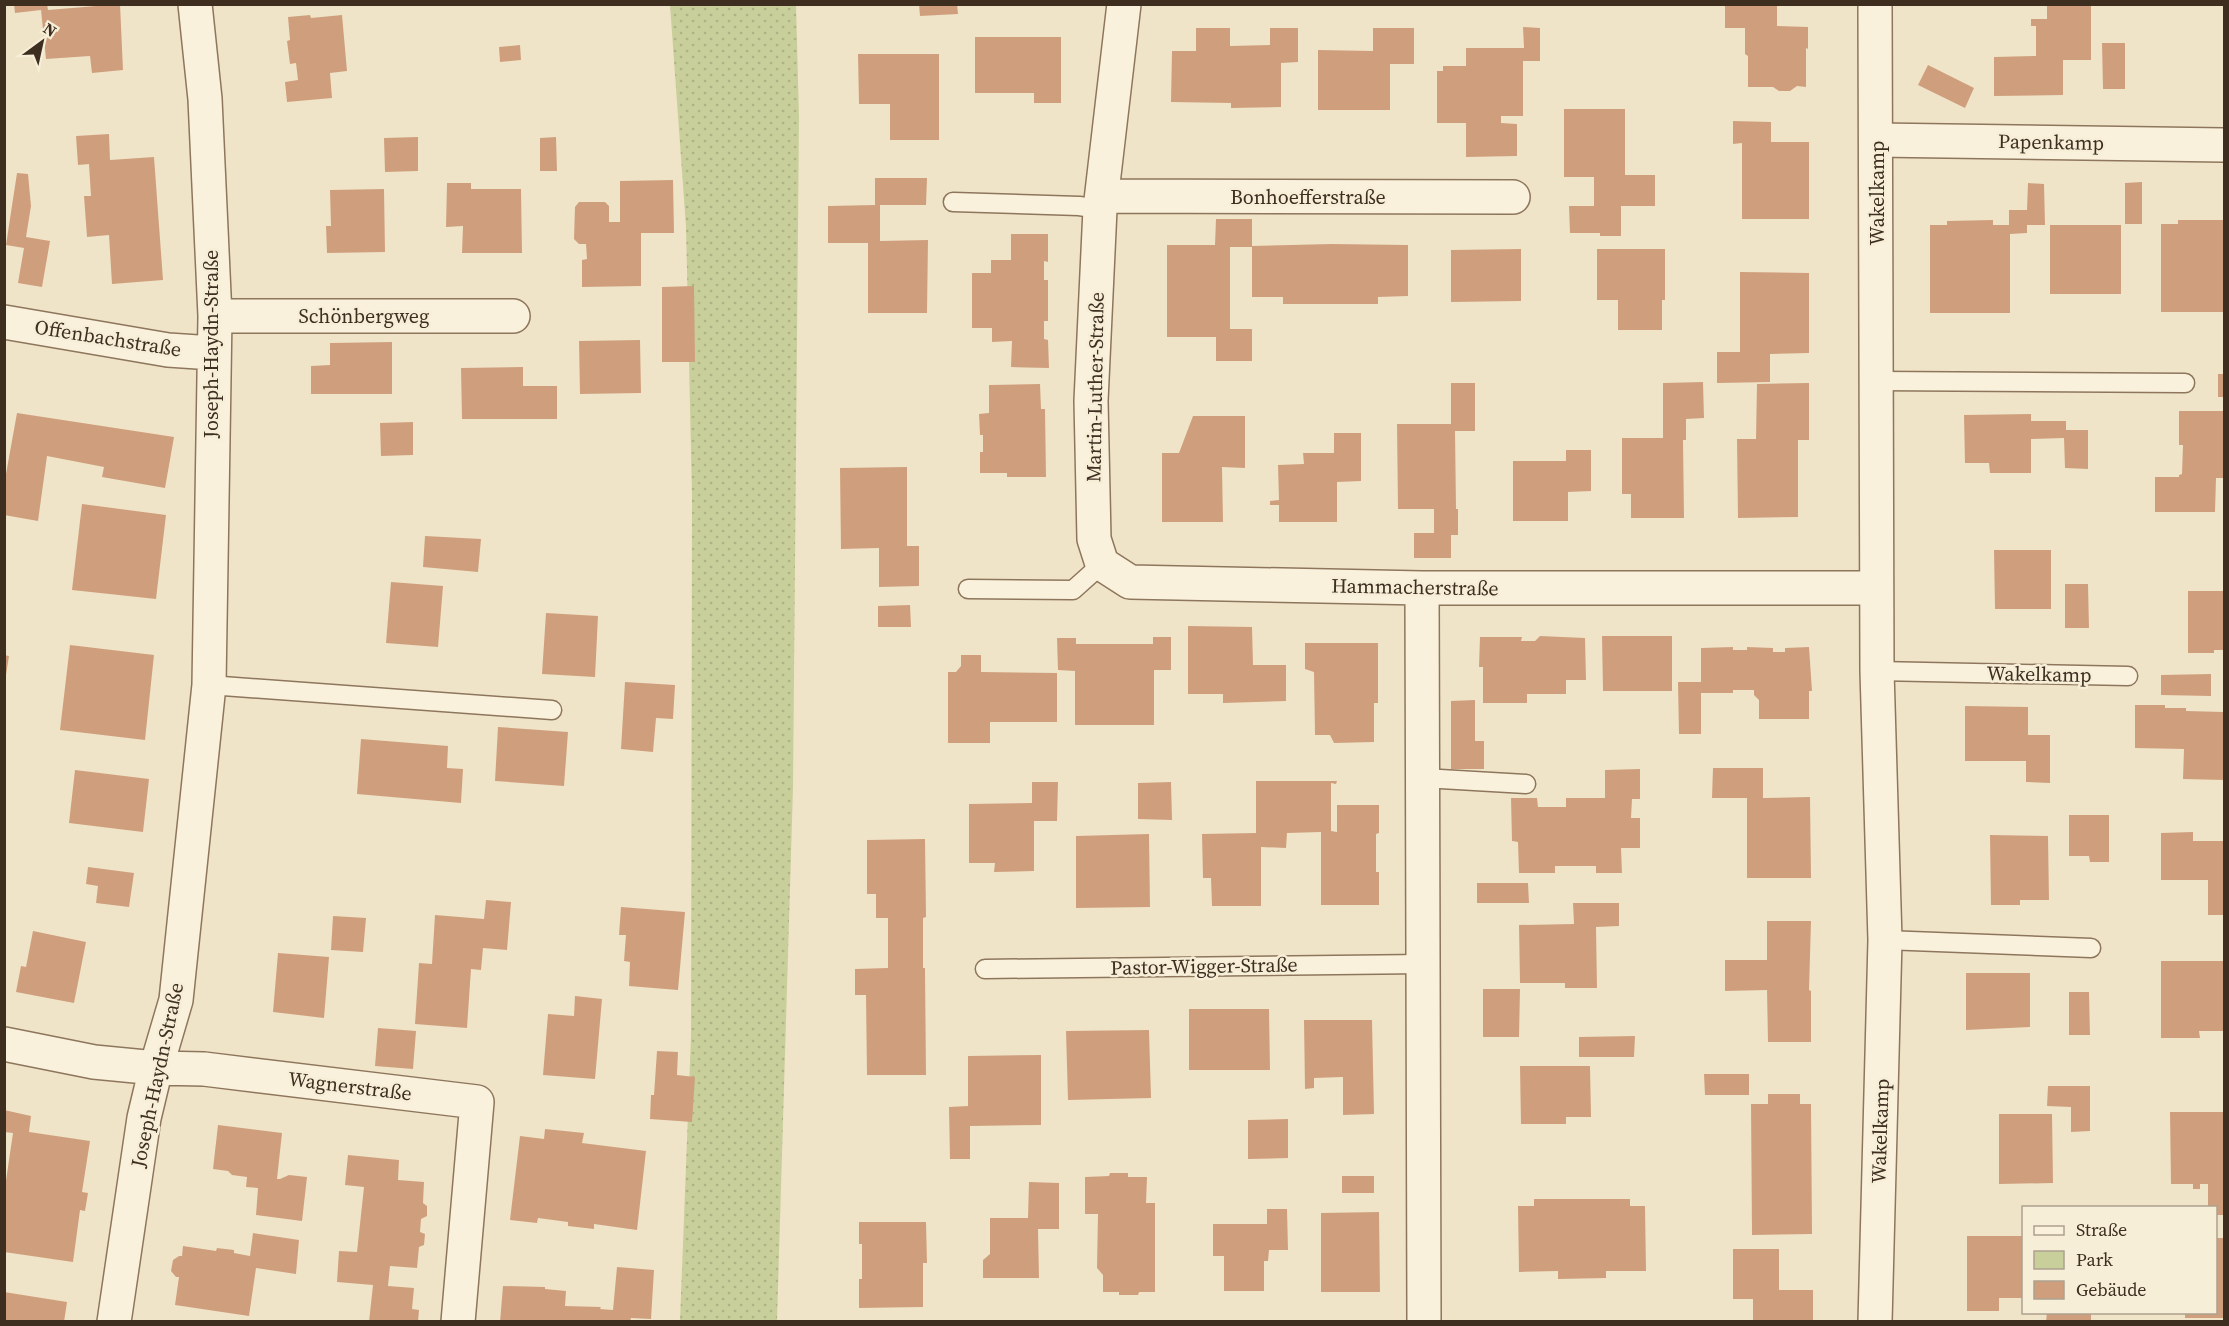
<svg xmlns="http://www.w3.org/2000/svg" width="2229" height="1326" viewBox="0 0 2229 1326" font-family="'Source Serif 4',serif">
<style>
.green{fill:url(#green-dots)}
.building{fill:#cf9f7d}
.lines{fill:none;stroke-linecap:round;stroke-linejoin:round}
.lane-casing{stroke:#8d765c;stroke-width:21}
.street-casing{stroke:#8d765c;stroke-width:36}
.lane{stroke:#faf1dc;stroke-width:18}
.street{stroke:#faf1dc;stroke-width:33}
.labels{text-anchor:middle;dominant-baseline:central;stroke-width:5;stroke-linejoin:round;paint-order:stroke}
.street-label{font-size:20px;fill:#3d2e20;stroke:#f7eed8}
</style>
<defs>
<pattern id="green-dots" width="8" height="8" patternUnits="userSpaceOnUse" patternTransform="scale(1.5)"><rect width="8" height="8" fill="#c9cf9b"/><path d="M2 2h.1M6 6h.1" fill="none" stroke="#aeb285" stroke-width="1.8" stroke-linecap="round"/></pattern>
</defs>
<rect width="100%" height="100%" fill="#f0e4c8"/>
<!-- green -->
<path class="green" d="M670 5H796L799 116 793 788 777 1321H680L691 1036 692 496 686 227Z"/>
<!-- building -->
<path class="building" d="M14 4H47L48 10 120 4 123 70 92 73 90 56 46 59 41 10 15 13Z
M919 4H957L958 14 920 16Z
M1725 4H1777V26L1808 27V49L1806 48V87L1797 86 1790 91H1779L1773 87H1748V56L1745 54V28H1725Z
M2047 4H2091V60H2063V95L1994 96V57L2036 56V26H2031V19H2047Z
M310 15 311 18 342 15 347 71 330 73 332 98 287 102 285 82 298 80 296 63 290 64 287 41 290 40 288 17Z
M1523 27 1540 28V61H1523V116H1501V123L1517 124V156L1466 157V123H1437V71H1443V66H1466V48H1524Z
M1196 28H1230V46L1270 45V28H1298V62L1281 63V107L1231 108V103L1171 102 1172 51H1196Z
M1373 28H1414V64H1390V110H1318V50L1373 51Z
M975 37H1061V103H1034V93H975Z
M2102 43H2125V89H2103Z
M520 45 521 60 500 62 499 47Z
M858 54H939V140H890V104H859Z
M1928 65 1974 88 1965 108 1918 85Z
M1564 109H1625V175H1655V206H1621V236H1600V233H1570L1569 206H1594V177H1564Z
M1733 121 1771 122V142H1809V219H1742V143L1733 144Z
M109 134 110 160 154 157 163 280 112 284 109 235 87 237 84 196H91L89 164 78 165 76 136Z
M418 137V171L385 172 384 138Z
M556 137 557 171H540V138Z
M17 173 28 174 31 206 26 237 50 241 42 287 18 283 24 248 6 245Z
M875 178H927L926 205H880V241L928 240 927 313H868V243H828V206L875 205Z
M673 180 674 233H641V286L582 287V260L587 259 586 244H579L574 239 575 207 579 202H605L609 206V222H620V181Z
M2142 182V224H2125V183Z
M447 183H471V189H521L522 253H462L463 226 446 227Z
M2028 183 2044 184 2045 225H2027V233L2010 234V313H1930V225H1947V221L1993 220V225H2009V210H2027Z
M384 189 385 252 327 253 326 226H331L330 190Z
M1216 219H1252V246L1331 244 1408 245V296L1378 297V304H1283V297H1252V247H1230V329H1252V361H1216V337H1167V245H1215Z
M2178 220H2224V312H2161V224H2178Z
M2050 225H2121V294H2050Z
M1011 234H1048V262L1044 261V280H1048V321H1044V339L1048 340 1049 368 1011 367 1012 341 992 342V328H972V273H991V260H1011Z
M1521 249V301L1451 302V250Z
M1597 249H1665V300H1662V330H1618V300H1597Z
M1740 272 1809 273V353L1770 354V382L1717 383V352H1740Z
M694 286 695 362H662V287Z
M640 340 641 393 580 394 579 341Z
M392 342V394H311V366L330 365V343Z
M523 367V386H557V419H462L461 368Z
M2218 374H2224V397H2218Z
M1703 382 1704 418 1686 419V440H1683L1684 518H1631V494H1622V438H1663V383Z
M1451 383H1475V431H1455L1456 509H1458V535H1451V558H1414V533H1434V509H1398L1397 424H1451Z
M1809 383V440H1798V517L1738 518 1737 439H1756L1757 384Z
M1040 384 1041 409H1045L1046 477H1007V473H980V452H983V435H980L979 414 989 413V385Z
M2179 411H2224V478H2216L2215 512H2155V477H2179V475L2182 474 2183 445H2179Z
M17 413 174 437 165 488 102 477 104 467 47 456 38 521 4 515V485Z
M2031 414V421H2066V430H2088V469L2065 468 2064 438 2031 439V473H1990L1989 463H1965L1964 415Z
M1193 416H1245V468L1222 467 1223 522H1162V453H1179Z
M413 422V455L381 456 380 423Z
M1334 433H1361V481L1337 482V522H1279V505H1270V501L1279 500 1278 465 1304 464 1303 453H1334Z
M1566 450H1591V491L1568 492V521H1513V461H1566Z
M907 467V546H919V586L879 587V548L841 549 840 468Z
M82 504 166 515 156 599 72 590Z
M425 536 481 539 478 572 423 567Z
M1994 550H2051V609H1995Z
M391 582 443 586 438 647 386 643Z
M2065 584H2088L2089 628H2065Z
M2188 591H2224V650H2214V653H2188Z
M910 605 911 627H878V606Z
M546 613 598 616 595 677 542 674Z
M1188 626 1252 627 1253 665H1286V701L1223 703V694H1188Z
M1540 636 1585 638 1586 680H1566V694H1527V703H1483V667H1479L1480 637H1522L1521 641H1535Z
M1602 636H1672V691H1603Z
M1153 637H1171V670H1154V725H1075V671L1058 670 1057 638H1076V644H1153Z
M1305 643H1378V703H1374V742L1334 743 1330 735H1315L1314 672 1305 669Z
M70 645 154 655 145 740 60 730Z
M1733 647V650H1747V647L1773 648V652H1785V648L1809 647 1812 691H1809V719H1759V700L1754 695V690H1733V693H1701V734H1679L1678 682H1701V648Z
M4 655 9 656 6 675H4Z
M961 655H981V672L1057 673V722H990V743H948V672H956L961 666Z
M2211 674V696L2161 695V675Z
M625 682 675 685 673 719 656 718 653 752 621 749Z
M1475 700V741H1484V769H1451V701Z
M2135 705H2165V708H2186V711L2224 712V780L2183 779 2184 749 2135 748Z
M1965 706 2028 707V735H2050V783L2026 782V761H1965Z
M498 727 568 732 564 786 495 781Z
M361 739 448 746 447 768 463 769 461 803 357 794Z
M1713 768H1763V798L1810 797 1811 878H1747V798H1712Z
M1640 769V799H1632L1631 818H1640V848H1621L1622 873H1596V866H1555V873H1519L1518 842 1512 841 1511 798H1537L1538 807H1566V798H1605V770Z
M75 770 149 779 143 832 69 823Z
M1256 781H1337L1336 784 1331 783V831L1337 832V805H1379V833L1376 834V872H1379V905H1321V832L1287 833 1286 848 1261 847V906H1212L1211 878H1203L1202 834 1256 833Z
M1032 782H1058L1057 821H1034V871L994 872 995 863H969V804L1032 803Z
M1171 782 1172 820 1138 819V783Z
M2069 815H2109V862H2090L2089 856H2069Z
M2193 832V841H2224V915H2208V880H2161V833Z
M1149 834 1150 907 1076 908V836Z
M1990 835 2048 836 2049 900H2020V905H1991Z
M925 839 926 917 923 918V968H925L926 1075H867L866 995H855V969L888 968V918H876V894H867V840Z
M88 867 134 873 129 907 96 903 98 886 86 884Z
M1477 883H1528L1529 903H1477Z
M486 900 511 902 507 950 483 948 481 970 471 969 467 1028 415 1024 419 963 432 964 435 915 484 919Z
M1573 903H1619V926L1596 927 1597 988H1565V983H1520L1519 925 1574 924Z
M621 907 685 912 678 990 629 986 630 962 624 961 626 935H619Z
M333 916 366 918 363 952 331 950Z
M1767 921H1811L1809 990 1811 991V1042H1768L1767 990 1725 991V960H1767Z
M33 931 86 942 74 1003 16 992 21 966 26 967Z
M278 953 329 957 324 1018 273 1012Z
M2161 961H2223L2224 1031H2199L2200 1038H2161Z
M1966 973H2030V1027L1966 1030Z
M1483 989H1520L1519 1037H1483Z
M2069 992H2089L2090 1035H2069Z
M575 996 602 999 595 1079 543 1075 548 1014 574 1016Z
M1189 1009H1269L1270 1070H1189Z
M1304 1020H1372L1374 1114 1343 1115V1077L1314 1078V1088L1305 1089Z
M378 1028 416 1031 413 1069 375 1066Z
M1149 1030 1151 1098 1068 1100 1066 1031Z
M1635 1036 1634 1057H1579V1037Z
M657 1051 678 1052 677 1075 695 1077 692 1122 650 1119 651 1095H654Z
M1041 1055V1125L970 1126V1159H950L949 1107 968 1106V1056Z
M1520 1066H1590L1591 1117H1566V1124H1521Z
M1704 1074H1749V1095H1705Z
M2048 1086H2090V1131L2071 1132V1107L2047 1106Z
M1768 1094H1800V1104H1811L1812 1234 1752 1235 1751 1104H1768Z
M4 1110 31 1116 29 1132 90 1141 82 1192 88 1193 85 1211 80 1210 73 1262 4 1252V1194L13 1133 4 1132Z
M2170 1112H2224V1215H2216V1208H2208V1184H2200V1189H2193V1184H2171Z
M1999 1114H2052L2053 1183 1999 1184Z
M1288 1119V1158L1248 1159V1120Z
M218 1125 282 1133 277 1179H280L289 1175 307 1177 302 1221 256 1215 258 1188 246 1187 247 1177 232 1175 228 1171 213 1169Z
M545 1129 584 1133 582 1143 646 1151 637 1230 594 1224V1229L568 1226V1222L538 1218 537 1223 510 1220 520 1136 544 1139Z
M348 1155 399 1160 398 1180 424 1182 423 1203 427 1206V1216L421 1219 420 1232 425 1234 424 1245 419 1247 417 1268 390 1266 388 1286 414 1288 412 1309 419 1310 418 1322H369L373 1285 337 1282 339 1251 357 1252 364 1187 345 1185Z
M1110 1173H1128V1177H1147L1146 1203H1155V1292H1139L1138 1295H1119V1292H1103V1275L1097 1268 1098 1214H1085V1177L1109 1176Z
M1342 1176H1374V1193H1342Z
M1029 1182 1059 1183V1229H1038L1039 1278H983V1260L990 1254V1218H1028Z
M1534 1199H1630V1206H1645L1646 1271H1606V1278L1558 1279V1271L1519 1272 1518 1206H1534Z
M1267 1209H1287L1288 1250H1269L1268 1261H1264V1291H1224V1256H1213V1224H1267Z
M1379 1212 1380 1292H1321V1213Z
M859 1222H926L927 1263H923V1307L859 1308V1279H862V1244H859Z
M253 1233 299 1240 296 1274 256 1268 249 1316 175 1305 179 1277H176L171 1271 173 1260 179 1256H182L183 1246 216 1251 217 1248 234 1250V1253L250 1256Z
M1967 1236H2024V1298H1999V1311H1967Z
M2216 1238H2224V1318H2185V1312H2216Z
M1733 1249H1779V1290H1813V1322H1753V1299H1733Z
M617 1267 654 1270 651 1319 631 1318 630 1322H500L503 1286 545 1287V1289L566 1291 565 1306 601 1307 600 1309 613 1310Z
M4 1292 67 1302 64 1322H4Z
M2047 1312H2091V1322H2046Z"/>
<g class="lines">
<defs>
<path id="lane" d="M953 202 1079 206 1100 209
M1877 381 2185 383
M968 589 1073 590 1102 564
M1877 671 2128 676
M209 685 552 710
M1423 778 1526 784
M1885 940 2091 948
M985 969 1424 964"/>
<path id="street" d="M1124 4 1100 209 1091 401 1094 539 1102 564 1130 582 1422 588H1876
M1877 140 2224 145
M1102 196 1513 197
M215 316H513
M4 322 168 350 213 353
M1422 588 1424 1322
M4 1044 94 1062 156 1068 204 1069 477 1102 458 1322
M114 1322 144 1118 156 1068 176 1000 209 685 215 316 205 99 195 4
M1875 1322 1885 940 1877 671 1875 4"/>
</defs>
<!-- lane casing -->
<use href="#lane" class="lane-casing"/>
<!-- street casing -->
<use href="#street" class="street-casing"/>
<!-- lane -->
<use href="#lane" class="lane"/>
<!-- street -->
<use href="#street" class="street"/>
</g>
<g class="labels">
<!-- street labels -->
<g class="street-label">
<text transform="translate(2051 142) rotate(1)">Papenkamp</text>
<text transform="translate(1877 193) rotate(-90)">Wakelkamp</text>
<text x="1308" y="197">Bonhoefferstraße</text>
<text x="364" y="316">Schönbergweg</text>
<text transform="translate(108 338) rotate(9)">Offenbachstraße</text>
<text transform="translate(211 344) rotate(-90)">Joseph-Haydn-Straße</text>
<text transform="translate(1095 387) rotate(-89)">Martin-Luther-Straße</text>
<text transform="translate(1415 587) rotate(1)">Hammacherstraße</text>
<text transform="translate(2039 674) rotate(1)">Wakelkamp</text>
<text transform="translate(1204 966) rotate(-1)">Pastor-Wigger-Straße</text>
<text transform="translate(157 1075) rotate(-78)">Joseph-Haydn-Straße</text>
<text transform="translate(350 1086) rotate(7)">Wagnerstraße</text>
<text transform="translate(1880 1131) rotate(-88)">Wakelkamp</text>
</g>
</g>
<!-- border -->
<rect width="2229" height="1326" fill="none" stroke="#3d2e20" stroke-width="12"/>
<!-- legend -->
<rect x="2022" y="1206" width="195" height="108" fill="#f7eed8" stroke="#ada18e" stroke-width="1.5"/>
<rect x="2034" y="1226" width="30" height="9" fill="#faf1dc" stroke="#ada18e" stroke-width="1.5"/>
<text x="2076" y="1236" font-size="18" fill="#3d2e20">Straße</text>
<rect x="2034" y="1251" width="30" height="18" fill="#c9cf9b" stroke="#ada18e" stroke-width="1.5"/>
<text x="2076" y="1266" font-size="18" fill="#3d2e20">Park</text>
<rect x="2034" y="1281" width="30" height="18" fill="#cf9f7d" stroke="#ada18e" stroke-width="1.5"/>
<text x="2076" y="1296" font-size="18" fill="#3d2e20">Gebäude</text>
<!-- north arrow -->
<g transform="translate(42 42) rotate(33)" stroke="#f7eed8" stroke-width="4.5" paint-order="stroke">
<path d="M0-4.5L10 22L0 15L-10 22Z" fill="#3d2e20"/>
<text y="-9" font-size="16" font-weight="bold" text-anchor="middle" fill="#3d2e20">N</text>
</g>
</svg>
